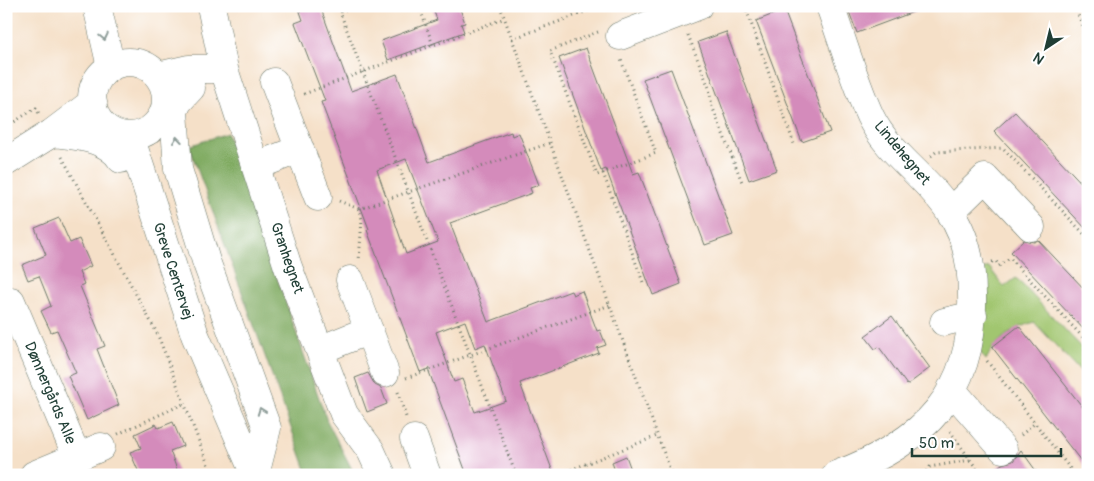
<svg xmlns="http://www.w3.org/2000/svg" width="1094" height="481" viewBox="0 0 1094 481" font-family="Pangolin,sans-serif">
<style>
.green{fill:#a1c670;stroke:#608252}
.forest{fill:#80ab62;stroke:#50744b}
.building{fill:#d48bbb;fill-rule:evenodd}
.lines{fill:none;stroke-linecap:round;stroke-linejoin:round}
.minor-casing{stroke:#6a7668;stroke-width:29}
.path{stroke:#6a7668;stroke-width:3;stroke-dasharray:1 4;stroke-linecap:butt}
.minor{stroke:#fff;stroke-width:28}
.oneway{stroke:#8f9e9a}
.labels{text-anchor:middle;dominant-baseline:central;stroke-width:5;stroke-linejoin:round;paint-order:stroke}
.street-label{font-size:15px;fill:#1f3d34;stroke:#fff}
</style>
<rect width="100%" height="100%" fill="#fff"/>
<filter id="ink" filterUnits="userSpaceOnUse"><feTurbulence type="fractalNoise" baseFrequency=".02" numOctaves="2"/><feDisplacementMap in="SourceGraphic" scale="10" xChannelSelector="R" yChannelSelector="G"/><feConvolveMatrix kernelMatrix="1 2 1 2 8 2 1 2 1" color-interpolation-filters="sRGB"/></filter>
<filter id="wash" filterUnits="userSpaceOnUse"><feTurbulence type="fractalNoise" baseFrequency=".0096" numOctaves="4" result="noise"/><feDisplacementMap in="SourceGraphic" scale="20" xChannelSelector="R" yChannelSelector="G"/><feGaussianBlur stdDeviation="1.12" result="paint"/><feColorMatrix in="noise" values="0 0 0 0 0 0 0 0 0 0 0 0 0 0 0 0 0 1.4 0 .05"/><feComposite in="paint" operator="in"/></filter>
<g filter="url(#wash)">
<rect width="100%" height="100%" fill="#f5e0c8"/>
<!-- green -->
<path class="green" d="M989 267 1004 287 1016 278 1088 354V380L1034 322C1013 328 995 340 986 360L978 349 983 269Z"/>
<!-- forest -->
<path class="forest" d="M227 133 327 421 355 475H308L189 146Z"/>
<g id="blocks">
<!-- building -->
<path class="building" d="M298 6H320L351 91 397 74 429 162 511 132 512 136 519 133 539 185 530 188 532 193 450 223 488 322 571 291 573 295 582 291 597 331 600 330 606 345 597 348 599 353 520 383 554 475H467L428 369 420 372 367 230 369 229 321 102 325 101 295 23 303 20ZM406 159 438 242 406 254 377 170ZM465 321 475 348 485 344 506 401 475 412 462 379 454 382 436 332Z
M432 6H459L465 23 461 24 464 32 388 60 381 41 437 20Z
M847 6H923L924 8 857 33Z
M784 10 830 132 802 142 756 21Z
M726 32 777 170 749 180 698 42Z
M586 48 633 174 639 172 681 284 653 295 606 169 601 171 559 58Z
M671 69 733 235 705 245 643 79Z
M1015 112 1088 190V231L994 131Z
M59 218 70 243 79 239 91 266 79 272 84 284 80 286 105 346 97 349 119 405 87 420 68 376 76 373 57 330 51 332 41 311 51 306 39 276 28 280 22 265 46 255 35 228Z
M1024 240 1034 242 1038 240 1088 293V334L1011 252Z
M892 316 930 368 907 385 879 347 875 349 865 336Z
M1019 326 1088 414V470L992 347Z
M368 373 375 385 381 388 387 404 367 412 355 378Z
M173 422 183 446 170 451 179 475H140L130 452 141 448 135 434 156 424 158 428Z
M1021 450 1039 475H987L1002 464 1013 461Z
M626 456 633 475H616L612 462Z"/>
</g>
</g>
<g filter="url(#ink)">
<use href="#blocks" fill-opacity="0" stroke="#6a7668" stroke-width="1"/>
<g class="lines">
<defs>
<path id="minor" d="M97 6 111 67
M211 6 224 69 288 267 344 414 371 451 382 475
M830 6C843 42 854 81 870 116 888 154 928 177 950 212 967 237 972 265 972 295 975 393 924 443 836 475
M620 36 698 6
M92 99a37 37 0 1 1 74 0a37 37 0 1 1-74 0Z
M158 76 189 69H224
M274 82 318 197
M191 88 178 102 174 111 178 169 206 261 267 428 255 475
M52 133C76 136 106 137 121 159
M130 136 195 335 255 475
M6 162 52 133 93 102
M256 166 300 149
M950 212 985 178 1031 227
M350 280 385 373
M11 301 77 457
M944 322 973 315
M320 350 369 330
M951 389 1003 449
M414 439 427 475
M34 475 101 447"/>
</defs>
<!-- minor casing -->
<use href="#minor" class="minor-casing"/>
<!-- path -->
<path class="path" d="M355 6 340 12 516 475
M419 6 433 45
M500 6 672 475
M745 6 794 144
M1075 6 1088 42
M1081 6 1088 25
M598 32 550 51 597 175 656 153 620 57
M688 35 709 88 712 106 742 182
M512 39 601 6
M304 94 505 18
M6 127 36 108 39 114
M931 156 936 152 1003 148 1088 238
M62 157 157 333 212 475
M603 173 644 285
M339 201 359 209 362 219 359 261
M359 209 550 143
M992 262 996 261 999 266 1010 258 1088 343
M987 361 1075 475
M406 378 610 305
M398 392 406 417
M950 431 981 475
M118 434 183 404
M1021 435 1035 423
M585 464 589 475
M557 475 657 436
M923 475 930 467 970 460"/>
<!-- minor -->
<use href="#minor" class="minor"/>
</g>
<!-- one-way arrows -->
<defs><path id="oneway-chevron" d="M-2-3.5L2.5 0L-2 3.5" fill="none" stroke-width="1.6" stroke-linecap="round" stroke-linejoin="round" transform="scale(1.25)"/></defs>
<g class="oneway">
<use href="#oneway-chevron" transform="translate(104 37) rotate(77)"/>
<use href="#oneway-chevron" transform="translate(177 140) rotate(-97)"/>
<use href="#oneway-chevron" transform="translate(261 411) rotate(-110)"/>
</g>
</g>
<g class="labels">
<!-- street labels -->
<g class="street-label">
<text transform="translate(902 153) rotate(50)">Lindehegnet</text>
<text transform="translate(287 258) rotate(71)">Granhegnet</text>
<text transform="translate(173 271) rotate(72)">Greve Centervej</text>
<text transform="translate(50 393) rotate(67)">Dønnergårds Alle</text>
</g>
</g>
<!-- margin -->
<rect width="1094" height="481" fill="none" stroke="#fff" stroke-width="25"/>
<!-- north arrow -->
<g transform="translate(1046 48) rotate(215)" stroke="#ffffff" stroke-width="4" paint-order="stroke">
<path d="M0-4L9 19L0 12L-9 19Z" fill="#1f3d34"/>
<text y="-8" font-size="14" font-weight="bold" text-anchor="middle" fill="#1f3d34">N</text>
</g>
<!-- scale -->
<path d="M912 448v8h149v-8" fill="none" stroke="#1f3d34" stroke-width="2.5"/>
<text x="919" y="448" font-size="15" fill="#1f3d34" stroke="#ffffff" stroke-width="4" paint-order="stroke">50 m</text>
</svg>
